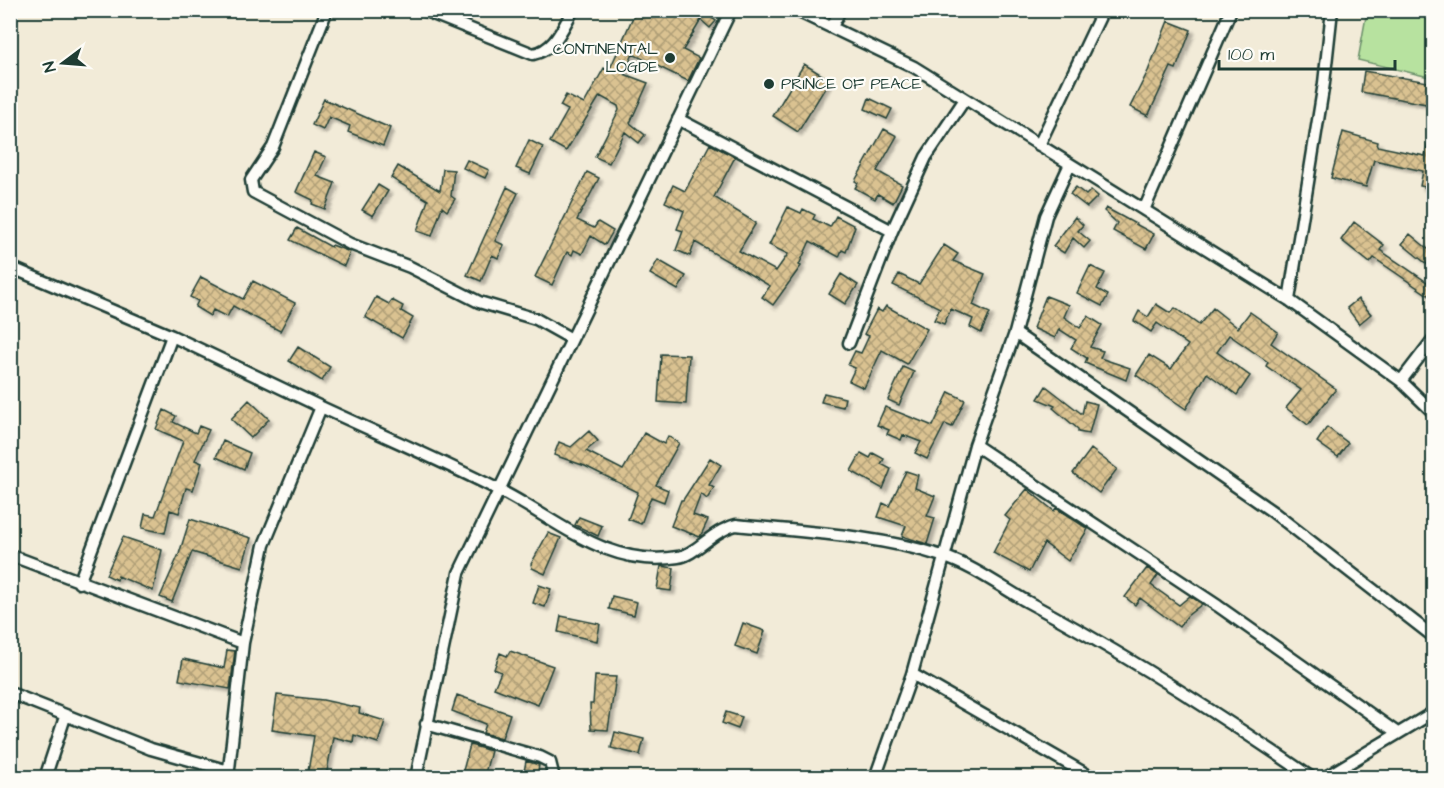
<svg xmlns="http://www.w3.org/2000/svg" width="1444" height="788" viewBox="0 0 1444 788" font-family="'Architects Daughter',sans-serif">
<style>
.garden{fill:#b7e29f;stroke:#6b906a;stroke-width:1.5}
.building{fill:url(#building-cross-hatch);stroke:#1f3d34;stroke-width:1.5;filter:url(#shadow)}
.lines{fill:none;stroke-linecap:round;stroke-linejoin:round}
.minor-casing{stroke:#1f3d34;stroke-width:15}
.minor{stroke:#fdfcf7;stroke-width:10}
.poi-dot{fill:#1f3d34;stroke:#fdfcf7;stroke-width:2}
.labels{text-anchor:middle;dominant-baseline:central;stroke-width:4.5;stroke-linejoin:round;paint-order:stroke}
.poi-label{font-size:16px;fill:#1f3d34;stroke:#fdfcf7;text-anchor:end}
</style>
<defs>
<pattern id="building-cross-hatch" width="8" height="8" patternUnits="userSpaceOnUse" patternTransform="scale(1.5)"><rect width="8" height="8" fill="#dac291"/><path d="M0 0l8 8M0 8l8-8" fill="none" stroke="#b09f77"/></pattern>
<filter id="shadow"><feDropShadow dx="3.5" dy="3.5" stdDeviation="1.5" flood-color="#0004"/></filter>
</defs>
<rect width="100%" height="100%" fill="#f2ebd8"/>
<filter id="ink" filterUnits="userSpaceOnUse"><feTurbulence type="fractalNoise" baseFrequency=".0167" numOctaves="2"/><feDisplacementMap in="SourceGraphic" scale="12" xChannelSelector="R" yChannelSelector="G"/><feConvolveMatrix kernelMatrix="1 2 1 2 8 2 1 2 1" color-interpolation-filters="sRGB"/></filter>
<g filter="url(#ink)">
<!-- garden -->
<path class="garden" d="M1367 11H1433V78L1358 60Z"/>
<!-- building -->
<path class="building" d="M636 10H707L705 13 716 21 710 28 701 20 683 50 699 58 688 81 633 54 624 74 648 83 630 123 645 135 639 143 625 132 609 163 595 157 619 110 618 106 600 96 566 151 550 142 568 110 560 106 566 95 584 104 604 68 609 71Z
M1168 21 1191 30 1176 69 1171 67 1148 116 1130 107 1148 71Z
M804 64 830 80 798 132 773 116Z
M1364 71 1434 83 1432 105 1361 92Z
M869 98 892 109 887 119 865 109Z
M324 99 390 128 383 146 348 132 350 126 329 117 323 130 312 125Z
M884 129 897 136 877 171 902 185 893 203 878 194 875 199 855 188 858 183 855 181Z
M1343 132 1378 142 1377 146 1425 156 1429 137 1434 138V189L1420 186 1423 171 1374 160 1366 187 1331 178Z
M529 140 543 147 530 174 516 168Z
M710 144 735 157 714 197 756 223 739 251 776 271 788 254 769 245 788 207 801 213 803 209 815 215 813 219 830 227 836 216 855 226 846 252 842 250 839 257 810 241 799 265 801 266 773 305 762 297 770 286 695 242 690 256 676 250 683 231 677 229 684 211 665 202 673 185 685 191Z
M314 152 326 157 317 176 335 183 325 209 312 204 313 200 296 192Z
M467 160 489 170 485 178 463 168Z
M398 166 440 191 443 169 454 170 451 196 455 199 447 211 442 207 432 236 417 231 428 200 391 178Z
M587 172 599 178 577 220 594 228 598 222 613 231 605 245 591 236 582 254 574 250 572 255 567 252 552 285 535 277Z
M378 185 388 191 373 216 362 210Z
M507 187 518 193 495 241 504 245 498 258 492 255 481 281 467 275Z
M1076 187 1086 195 1091 190 1098 196 1087 207 1070 194Z
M1106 208 1154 234 1146 249 1113 231 1117 223 1104 211Z
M1075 217 1083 225 1078 231 1090 241 1084 248 1073 238 1064 253 1053 246Z
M1354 222 1384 245 1380 250 1434 287V299L1374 258 1370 263 1341 240Z
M297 228 331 247 332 245 350 252 344 266 290 240Z
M1410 234 1434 254V270L1402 244Z
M944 245 958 254 953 261 985 274 973 305 990 313 981 333 970 327 973 319 951 309 944 324 934 320 940 308 893 285 899 274 919 284Z
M658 260 686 276 678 290 650 274Z
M1090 266 1105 273 1097 289 1108 295 1102 306 1077 293Z
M841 274 858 285 845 304 829 294Z
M201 277 243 299 253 281 295 303 280 331 233 306 227 317 213 310 210 316 195 307 198 301 190 297Z
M1046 296 1069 305 1064 317 1080 328 1088 316 1102 325 1090 347 1103 351 1100 358 1130 368 1126 380 1085 363 1087 358 1071 348 1076 340 1059 329 1055 338 1033 328Z
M376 297 389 304 392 300 403 306 401 311 413 318 402 338 365 317Z
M1358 299 1371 314 1359 324 1347 308Z
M1156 304 1170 313 1175 308 1199 325 1213 308 1238 328 1250 312 1278 332 1271 343 1336 389 1308 425 1286 408 1301 390 1266 366 1268 362 1229 335 1217 352 1250 376 1237 395 1207 373 1186 409 1136 375 1149 355 1171 369 1188 345 1157 323 1151 332 1134 321 1139 311 1148 317Z
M886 306 927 329 907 364 882 350 864 388 849 381 855 368 848 365 855 351 861 353 869 336 864 334 877 309 882 312Z
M298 347 330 367 322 381 289 361Z
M661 354 689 355 686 404 658 402Z
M903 367 914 372 899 405 888 400Z
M1046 386 1082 414 1085 401 1097 404 1089 434 1078 432V429L1053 408 1055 406 1038 399Z
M949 392 965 400 952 427 945 424 927 459 915 453 921 442 903 435 901 440 887 434 889 430 877 425 885 407 933 426Z
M824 393 845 398 843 407 821 402Z
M249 400 269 419 251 438 231 419Z
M164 410 176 416 173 422 196 433 199 426 209 430 195 460 202 463 193 490 186 488 179 513 170 510 165 533 142 528 145 514 155 516 183 441 156 429Z
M1327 427 1348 443 1338 457 1317 442Z
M589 431 598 441 586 451 623 470 644 433 664 444 668 436 679 443 656 485 668 490 664 502 651 497 641 524 628 519 638 492 585 466 554 455 559 442 571 447Z
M223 441 250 453 244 469 216 457Z
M1091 449 1117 469 1099 493 1073 473Z
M861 453 870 458 873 453 884 459 881 464 891 469 883 489 851 471Z
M710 458 721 465 709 485 714 488 707 499 701 494 693 515 708 520 700 537 671 526 681 500H683Z
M906 471 918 475 915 488 935 496 927 516 935 518 927 544 902 536 906 526 878 517 883 503 889 506Z
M1027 489 1054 511 1056 508 1088 529 1068 561 1044 543 1029 572 993 553 1010 520 1005 516Z
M579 517 602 526 598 536 575 525Z
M190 519 251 538 242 567 192 552 172 602 160 597 179 554Z
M548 533 561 538 545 574 532 568 531 564Z
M123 537 162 550 153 591 118 576 117 580 106 575Z
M661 566 674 568 671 591 657 589Z
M1147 568 1158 575 1151 585 1179 605 1190 596 1202 604 1187 616 1179 627 1140 598 1135 605 1125 597Z
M539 585 551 589 545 607 533 603Z
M612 596 637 602 634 615 609 609Z
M561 616 600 624 597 641 558 632Z
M743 623 765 631 757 654 735 646Z
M227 650 235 651 230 689 179 680 183 659 224 668Z
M510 651 553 666 538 705 494 688 501 672 494 669 500 653 507 656Z
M595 676 616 677 608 730 591 729 590 704H593Z
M277 695 323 700 360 708 359 713 385 721 378 743 354 735 353 742 333 737 326 777H307L314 736 272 730Z
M457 695 510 714 502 738 483 733 486 724 452 711Z
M726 712 742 717 738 729 722 723Z
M615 732 644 739 640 755 611 748Z
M470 745 491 751 484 777 462 774Z
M526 761 539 765 537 777H523Z"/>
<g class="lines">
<defs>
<path id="minor" d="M327 10 273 147 251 180 253 192 350 244 410 267 479 302 536 319 570 338
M423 10 533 54C555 50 562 29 573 10
M795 10 914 67 1289 300 1401 381 1434 413
M832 27 840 10
M678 119 892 231
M1039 145 1103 10
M1070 164 1046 216 1015 333 975 445 912 674 1093 778
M1144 210 1231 10
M10 267 172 336 321 407
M1289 300 1324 83 1332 10
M1015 333 1273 512 1434 637
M849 343 892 231 926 157 965 99
M1401 381 1434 338
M975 445 1218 606 1396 732
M10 555 243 643
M79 583 172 336
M10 693 151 749 229 771
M426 724 540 757 550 762 554 778
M45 778 65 717
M228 778 243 643 264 545 321 407C379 434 438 459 495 488 555 517 606 569 678 557 696 555 711 531 736 525 804 532 877 535 942 556 971 565 1000 586 1026 601 1125 654 1219 714 1312 778
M416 778 459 573 731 10
M875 778 912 674
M1324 778 1434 712"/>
</defs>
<!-- minor casing -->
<use href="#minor" class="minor-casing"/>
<!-- minor -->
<use href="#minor" class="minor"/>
</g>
</g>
<!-- markers -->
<g class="poi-dot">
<circle cx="670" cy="58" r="6"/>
<circle cx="769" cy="84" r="6"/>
</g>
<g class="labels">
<!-- poi labels -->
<g class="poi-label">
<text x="658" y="49">CONTINENTAL<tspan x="658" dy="18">LOGDE</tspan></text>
<text x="781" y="84" text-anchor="start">PRINCE OF PEACE</text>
</g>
</g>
<!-- margin -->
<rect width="1444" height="788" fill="none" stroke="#fdfcf7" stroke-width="36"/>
<rect x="18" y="18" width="1408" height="752" fill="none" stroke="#1f3d34" stroke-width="2" filter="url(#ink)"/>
<!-- north arrow -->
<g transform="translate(63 63) rotate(254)" stroke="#fdfcf7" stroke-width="4.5" paint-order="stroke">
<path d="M0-4.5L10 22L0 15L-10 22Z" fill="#1f3d34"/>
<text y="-9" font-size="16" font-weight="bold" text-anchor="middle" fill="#1f3d34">N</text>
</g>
<!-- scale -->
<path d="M1219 60v9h176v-9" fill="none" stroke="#1f3d34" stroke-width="3"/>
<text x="1228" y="60" font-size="18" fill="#1f3d34" stroke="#fdfcf7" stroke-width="4.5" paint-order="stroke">100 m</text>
</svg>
